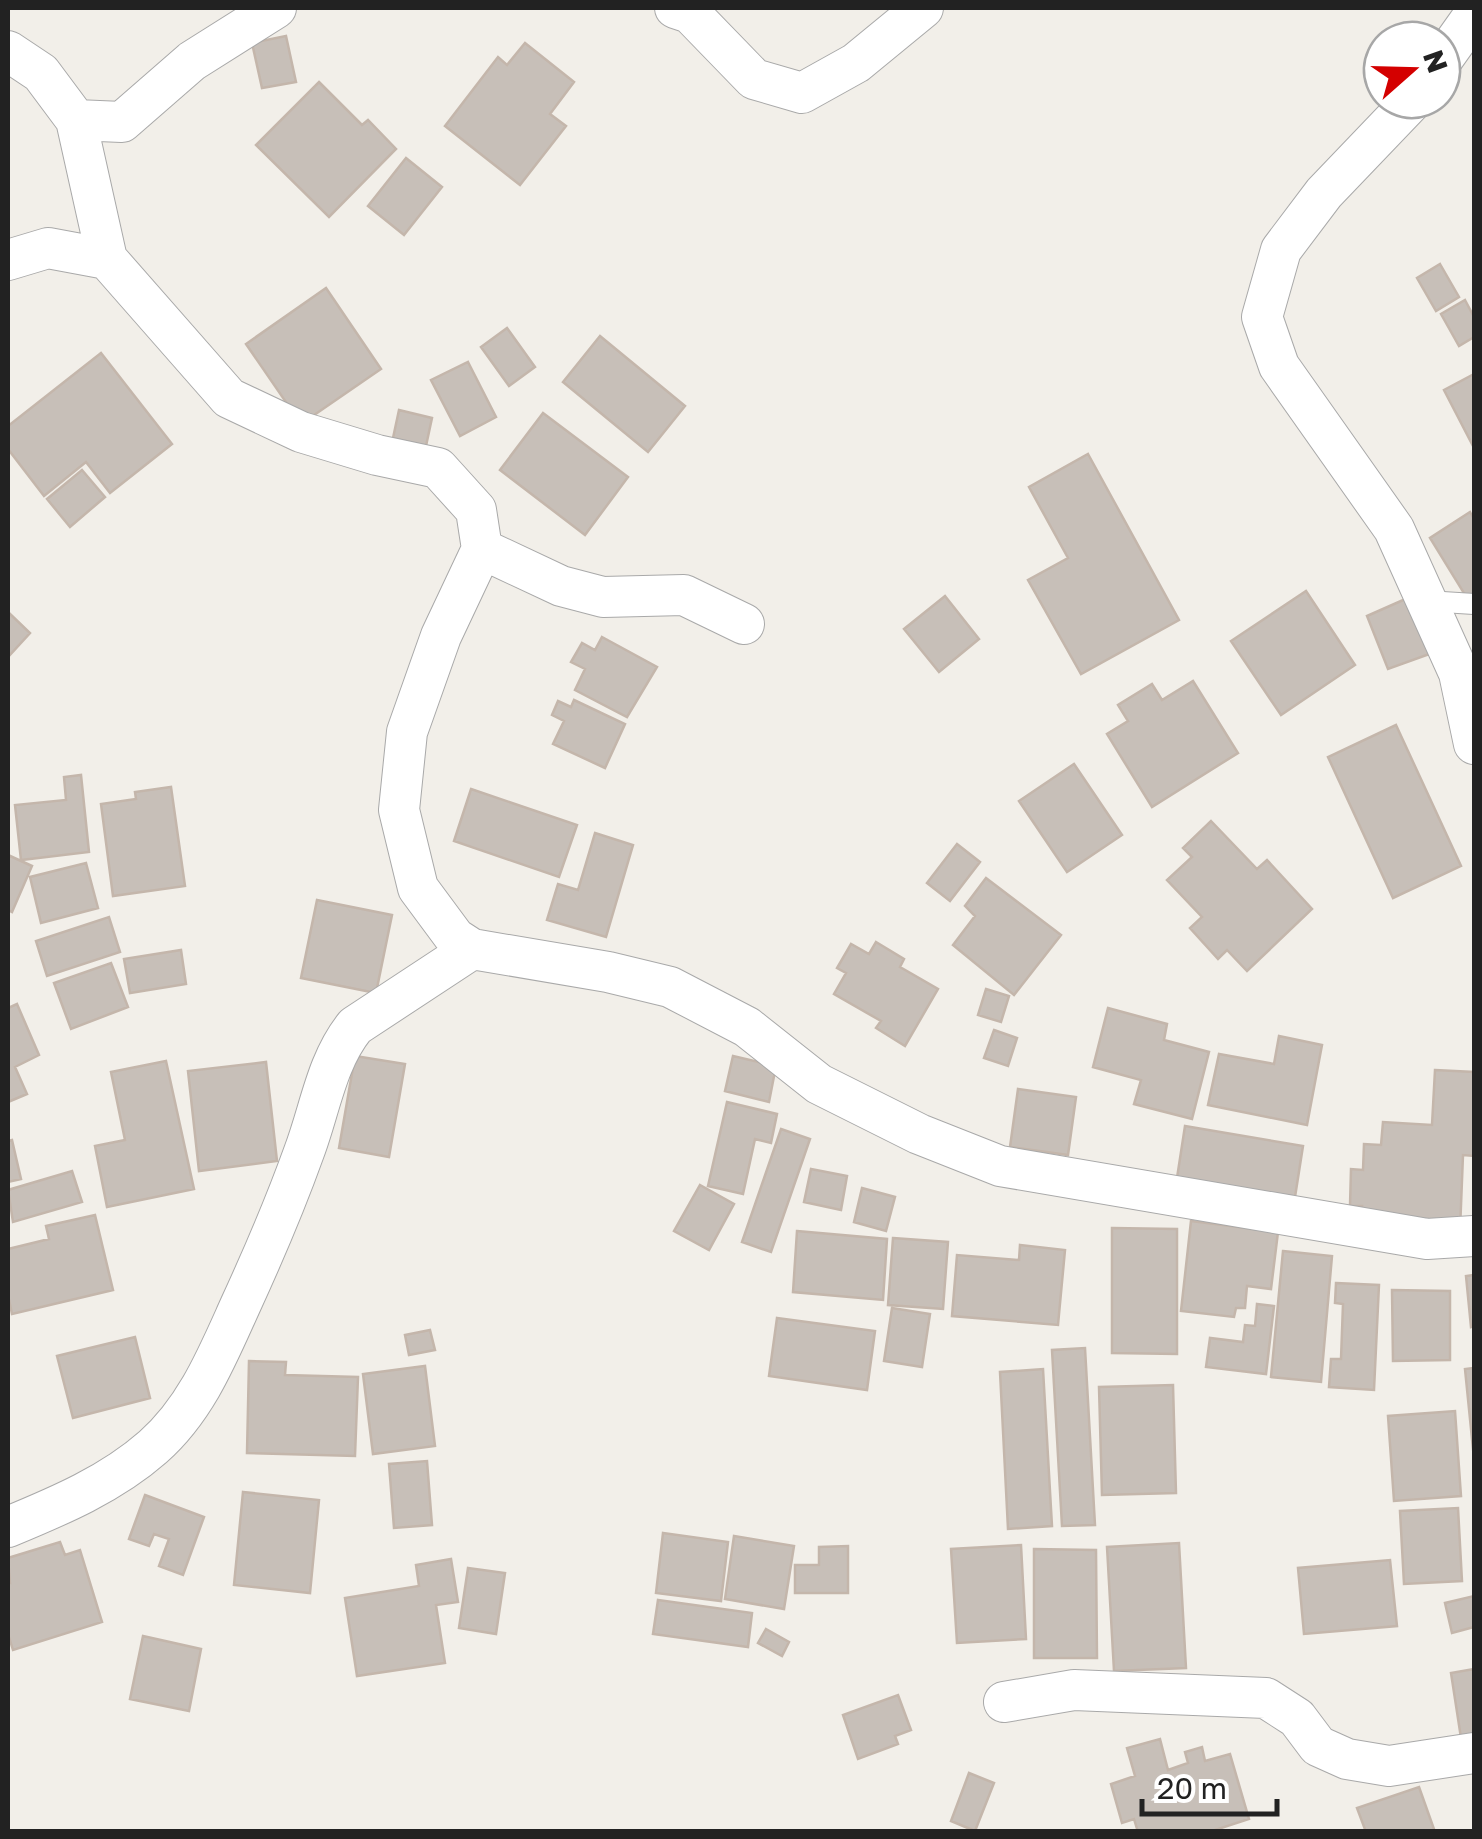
<svg xmlns="http://www.w3.org/2000/svg" width="1482" height="1839" viewBox="0 0 1482 1839" font-family="'Golos Text',sans-serif">
<style>
.building{fill:#c7bfb8;stroke:#c4b6ab;stroke-width:2.5}
.lines{fill:none;stroke-linecap:round;stroke-linejoin:round}
.lane-casing{stroke:#a9a9a9;stroke-width:22}
.street-casing{stroke:#a9a9a9;stroke-width:42}
.lane{stroke:#fff;stroke-width:20}
.street{stroke:#fff;stroke-width:40}
</style>
<rect width="100%" height="100%" fill="#f2efe9"/>
<!-- building -->
<path class="building" d="M286 36 296 82 262 88 252 43Z
M525 43 574 82 550 114 566 126 520 185 445 126 498 57 507 65Z
M319 82 362 125 368 120 396 149 329 217 256 145Z
M406 158 442 187 404 235 368 206Z
M1440 264 1459 297 1436 311 1417 278Z
M326 288 381 369 301 424 246 344Z
M1465 300 1474 317V337L1459 346 1441 314Z
M507 328 535 367 509 386 481 347Z
M600 336 685 406 648 452 563 382Z
M101 353 172 444 110 493 86 462 44 496 8 449V426Z
M468 362 496 417 460 436 431 380Z
M1474 374V448L1444 390Z
M399 410 432 418 426 446 393 438Z
M543 413 628 477 585 535 500 470Z
M1088 454 1179 620 1081 674 1028 580 1068 558 1029 487Z
M82 470 105 497 70 527 47 499Z
M1470 512 1474 519V600L1470 603 1430 538Z
M1306 591 1355 665 1281 715 1231 641Z
M945 596 979 639 939 672 904 629Z
M1410 597 1435 652 1388 669 1367 616Z
M8 612 30 633 8 657Z
M602 637 657 667 627 717 575 690 585 669 571 662 582 643 595 650Z
M1193 681 1238 753 1152 807 1107 734 1128 721 1118 705 1152 684 1162 700Z
M574 700 625 724 605 768 553 744 564 721 552 715 558 701 571 707Z
M1396 725 1461 866 1393 898 1328 757Z
M1074 764 1122 835 1067 872 1019 801Z
M81 775 89 852 21 860 15 805 66 800 64 777Z
M171 787 185 886 113 896 101 804 136 799 135 792Z
M471 789 577 825 559 877 454 841Z
M1211 821 1257 869 1267 860 1312 909 1247 971 1227 950 1218 959 1190 928 1202 917 1167 880 1192 857 1183 848Z
M595 833 633 845 606 937 547 920 558 884 578 890Z
M957 844 980 862 950 901 927 883Z
M8 855 32 866 12 912 8 910Z
M86 863 98 908 41 923 30 877Z
M986 878 1061 935 1014 995 953 945 975 916 965 906Z
M317 900 392 915 376 993 301 978Z
M109 917 120 952 47 976 36 941Z
M876 942 904 959 900 967 938 989 905 1046 876 1028 881 1021 834 994 846 973 837 968 851 944 869 954Z
M181 950 186 984 130 993 124 959Z
M111 963 128 1007 71 1029 54 983Z
M986 989 1009 996 1001 1022 978 1015Z
M17 1004 39 1055 15 1067 27 1094 8 1102V1008Z
M1108 1008 1167 1024 1164 1040 1209 1052 1192 1119 1134 1104 1141 1080 1093 1067Z
M994 1030 1017 1038 1008 1066 984 1058Z
M1279 1036 1322 1045 1307 1125 1208 1105 1219 1054 1274 1064Z
M355 1056 405 1064 389 1157 339 1148Z
M733 1056 776 1066 769 1102 725 1091Z
M166 1061 194 1189 107 1207 95 1146 125 1140 111 1072Z
M266 1062 277 1161 199 1171 188 1071Z
M1435 1070 1474 1072V1156L1463 1155 1460 1231 1360 1225 1362 1206H1350L1351 1169 1363 1170 1364 1144 1381 1145 1383 1122 1432 1125Z
M1018 1089 1076 1097 1068 1155 1010 1147Z
M727 1102 777 1114 771 1143 755 1139 743 1194 708 1186Z
M1185 1126 1303 1146 1295 1197 1177 1178Z
M781 1129 810 1139 771 1252 742 1242Z
M12 1140 21 1179 8 1182V1141Z
M811 1169 847 1176 841 1210 804 1202Z
M72 1171 82 1202 13 1222 8 1190Z
M700 1185 734 1204 709 1250 674 1231Z
M862 1188 895 1197 886 1231 854 1222Z
M95 1215 113 1290 12 1314 8 1295V1249L49 1239 46 1226Z
M1191 1221 1278 1232 1271 1289 1247 1286 1245 1308H1236L1234 1317 1181 1311Z
M1112 1228 1177 1229V1354L1112 1353Z
M797 1231 887 1239 883 1300 793 1292Z
M893 1238 948 1242 943 1309 888 1305Z
M1020 1245 1065 1250 1058 1325 952 1316 957 1255 1019 1260Z
M1283 1251 1332 1256 1321 1382 1271 1377Z
M1474 1275V1326L1471 1327 1466 1276Z
M1336 1283 1379 1285 1374 1390 1329 1387 1331 1359H1341L1343 1304 1335 1303Z
M1392 1290 1450 1291V1360L1393 1361Z
M1257 1304 1274 1306 1266 1374 1206 1367 1210 1338 1243 1342 1245 1325 1255 1326Z
M892 1308 930 1314 922 1367 884 1361Z
M777 1318 875 1331 867 1390 769 1376Z
M430 1330 435 1350 409 1355 405 1335Z
M135 1337 150 1398 73 1418 57 1356Z
M1085 1348 1095 1525 1062 1526 1052 1350Z
M249 1361 286 1362 285 1375 358 1377 355 1456 247 1453Z
M425 1366 435 1446 373 1454 363 1374Z
M1474 1368V1459L1465 1369Z
M1043 1369 1052 1526 1008 1529 1000 1372Z
M1173 1385 1176 1493 1102 1495 1099 1387Z
M1455 1411 1461 1496 1394 1501 1388 1416Z
M427 1461 432 1525 394 1528 389 1464Z
M243 1492 319 1500 310 1593 234 1585Z
M145 1495 204 1517 183 1575 159 1566 169 1539 154 1534 149 1546 129 1539Z
M1458 1508 1462 1581 1404 1584 1400 1511Z
M663 1533 728 1542 721 1601 656 1593Z
M734 1536 794 1546 784 1609 725 1599Z
M60 1542 65 1555 80 1550 102 1622 13 1650 8 1634V1583H10L8 1558Z
M1179 1543 1186 1668 1114 1671 1107 1547Z
M1021 1545 1026 1639 957 1643 951 1549Z
M848 1546V1593H795V1565H819V1547Z
M1034 1549 1096 1550 1097 1658H1034Z
M451 1559 458 1602 436 1605 445 1663 357 1676 345 1598 419 1586 416 1565Z
M1390 1560 1397 1626 1304 1634 1298 1568Z
M468 1568 505 1573 496 1634 459 1628Z
M1474 1596V1627L1452 1633 1445 1603Z
M658 1600 752 1613 748 1647 653 1634Z
M766 1629 789 1642 782 1656 758 1643Z
M143 1636 201 1649 189 1711 130 1699Z
M1474 1669V1736L1461 1738 1451 1673Z
M898 1695 911 1730 895 1736 898 1744 858 1759 843 1715Z
M1160 1739 1168 1770 1188 1763 1185 1752 1202 1747 1205 1761 1230 1754 1249 1819 1209 1832H1138L1134 1819 1122 1823 1111 1784 1135 1776 1127 1748Z
M969 1773 994 1783 975 1831 951 1821Z
M1419 1787 1435 1832H1366L1357 1808Z"/>
<g class="lines">
<defs>
<path id="lane" d="M1427 601 1474 604"/>
<path id="street" d="M675 8 690 13 754 79 802 93 856 63 923 8
M8 51 41 73 76 120 107 259 229 398 301 432 377 455 438 468 476 510 482 549 441 636 407 732 399 810 418 888 455 938 472 949 608 972 670 987 747 1027 819 1084 919 1134 1000 1166 1427 1239 1474 1236
M1442 60 1474 15
M1413 100 1324 193 1281 250 1262 317 1279 366 1394 529 1459 673 1474 744
M76 120 122 122 192 61 276 8
M8 260 48 248 107 259
M482 549 561 586 603 597 684 595 744 624
M8 1527C59 1506 111 1484 153 1447 196 1409 217 1357 240 1306 263 1256 285 1205 304 1152 320 1110 326 1062 355 1026L472 949
M1004 1702 1074 1690 1266 1698 1297 1718 1318 1746 1347 1759 1389 1766 1474 1753"/>
</defs>
<!-- lane casing -->
<use href="#lane" class="lane-casing"/>
<!-- street casing -->
<use href="#street" class="street-casing"/>
<!-- lane -->
<use href="#lane" class="lane"/>
<!-- street -->
<use href="#street" class="street"/>
</g>
<!-- border -->
<rect width="1482" height="1839" fill="none" stroke="#222222" stroke-width="20"/>
<!-- north arrow -->
<g transform="translate(1412 70) rotate(70)"><circle r="48" fill="#ffffff" stroke="#a7a7a7" stroke-width="2.5"/>
<path d="M0-8L18 38L0 25L-18 38Z" fill="#d40000"/>
<text y="-15" font-size="28" font-weight="bold" text-anchor="middle" fill="#222222">N</text>
</g>
<!-- scale -->
<path d="M1142 1799v15h135v-15" fill="none" stroke="#222222" stroke-width="5"/>
<text x="1157" y="1799" font-size="30" fill="#222222" stroke="#ffffff" stroke-width="8" paint-order="stroke">20 m</text>
</svg>
